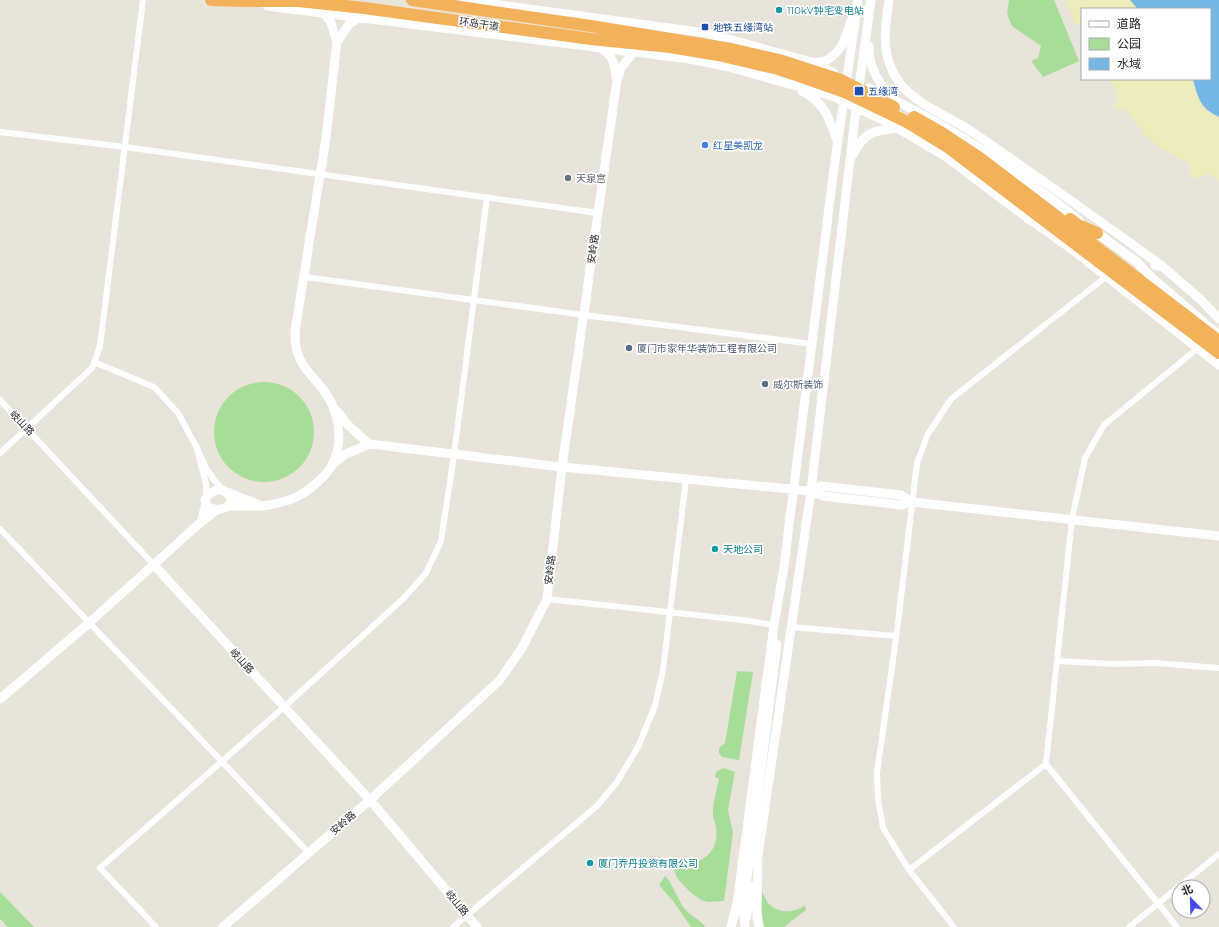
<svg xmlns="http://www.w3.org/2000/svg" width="1219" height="927" viewBox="0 0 1219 927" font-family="Montserrat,'Noto Sans SC',sans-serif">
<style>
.green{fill:#a6dd98}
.sand{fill:#edecbd}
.water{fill:#72b7e6}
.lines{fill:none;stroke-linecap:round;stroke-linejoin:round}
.street{stroke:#fff;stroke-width:6}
.secondary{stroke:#fff;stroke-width:9}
.highway{stroke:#f3b15a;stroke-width:12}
.culture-dot{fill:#0f9aa8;stroke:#fff;stroke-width:1.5}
.transit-dot{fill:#1a4fb4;stroke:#fff;stroke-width:1.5}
.shop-dot{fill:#3f7fe0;stroke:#fff;stroke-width:1.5}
.worship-dot{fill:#6b7280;stroke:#fff;stroke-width:1.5}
.service-dot{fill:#5c6f8a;stroke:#fff;stroke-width:1.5}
.labels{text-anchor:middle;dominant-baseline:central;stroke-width:3.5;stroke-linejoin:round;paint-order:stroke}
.culture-label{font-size:10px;fill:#0d838f;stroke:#fff;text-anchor:start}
.street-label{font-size:10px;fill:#272727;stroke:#fff}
.transit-label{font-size:10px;fill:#164399;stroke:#fff;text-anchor:start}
.shop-label{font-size:10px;fill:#366cbe;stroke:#fff;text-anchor:start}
.worship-label{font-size:10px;fill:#5b616d;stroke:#fff;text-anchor:start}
.service-label{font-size:10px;fill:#4e5e75;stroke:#fff;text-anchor:start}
</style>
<rect width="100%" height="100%" fill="#e9e4d9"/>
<!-- green -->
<path class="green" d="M1009 0H1054L1079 61 1043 77 1031 61 1038 58 1041 46 1012 26 1007 14Z
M214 432a50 50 0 1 1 100 0a50 50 0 1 1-100 0Z
M737 671 753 672 739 760 722 757 719 753V748L725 743Z
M723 768 735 772 728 810 733 832 724 901 708 902 701 900 690 892 677 878 672 864C696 867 720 856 716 828 716 824 714 820 713 816 712 806 717 789 719 779L715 777 716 772Z
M665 876C670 879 679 901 684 908 690 916 700 919 705 927H691L673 901 659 885Z
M761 891C764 895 766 900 769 904 778 914 795 913 805 905L806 910 784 927H764L761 906Z
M0 892 34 927H8L0 919Z"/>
<!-- sand -->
<path class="sand" d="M1066 0H1130L1138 9H1082V23L1076 26Z
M1109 79H1193C1198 95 1202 110 1219 117V180L1207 173 1197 179 1190 175 1191 170 1188 163 1156 145 1146 136 1125 109 1117 110 1112 105 1118 101V95Z"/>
<!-- water -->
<path class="water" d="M1130 0H1219V117C1200 108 1198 98 1193 79H1210V9H1138Z"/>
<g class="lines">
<!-- street -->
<path class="street" d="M0 132 125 147 598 213
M305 277 584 315 812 344
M94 362 154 387 178 413 196 446
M0 400 153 564
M0 453 92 368 100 346 143 0
M206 498V484L196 446C204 464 209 476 223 490
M0 529 309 853
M547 599 742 620 774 625
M791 627 896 636
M1057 661 1115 664 1155 663 1219 668
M1046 764 1177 927
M909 870 1046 764 1072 519 1085 458 1104 425 1198 348
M156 927 100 868 284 707 404 598 426 573 441 541 454 455 487 197
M453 927 597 806 617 782 638 747 655 706 663 670 686 479
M954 927 909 870 883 828 878 799 877 773 897 631 917 463 928 434 951 399 1107 276
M1129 927 1219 854"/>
<!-- secondary -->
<path class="secondary" d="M464 0 706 33 808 61 833 72
M889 0C885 29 880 56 899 82 915 104 948 116 971 131 1035 175 1099 220 1162 266
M267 6 690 59 729 67 832 96 887 122 945 156 1015 209 1073 250 1219 365
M337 42 349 24 360 17
M869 46C869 66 877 82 891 95
M602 49C613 56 615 64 616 77
M811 62C815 62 820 63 824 61 841 55 846 36 851 21
M869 88C913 108 956 132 996 159 1025 178 1052 199 1079 220
M802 91C826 103 829 120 838 143
M853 155C863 133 874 130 897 128
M1093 230 1137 262 1151 277 1215 332
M1155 265 1162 266 1201 300 1219 319
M369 444 562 467 811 491 823 496 902 505 912 502 1219 536
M333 464 346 454 369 444 348 425 337 411
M219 489C224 490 233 496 231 503 229 508 221 509 217 510L208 507 205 500C208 494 213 491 219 489Z
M811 491 821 486 901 495 912 502
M227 492 262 506H228
M206 504 201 522 217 510
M262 506C290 502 303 497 323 477 345 455 342 419 327 395 318 381 302 369 297 352 295 346 295 338 295 331L326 138 337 42 331 23 324 13
M153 564 370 800 477 927
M0 699 89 623 201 522
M746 918 753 886
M223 927 370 800 499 681 522 648 547 599 562 467 617 80 621 68 633 53
M731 927 737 904 774 625 783 573 834 168 858 0
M745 927 743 909 777 644
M759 927 757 916 758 856 811 491 856 109 871 0"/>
<!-- highway -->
<path class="highway" d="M211 0 244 1H294
M289 0 364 8 591 39 670 47 718 55 779 69 845 92 905 121 949 148 1219 353
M412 0 591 26 731 49 779 60 841 80 894 107
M914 117 942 133 980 158 1219 341
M1070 219 1078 225 1097 233"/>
</g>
<!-- markers -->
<g class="culture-dot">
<circle cx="779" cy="10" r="4"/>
<circle cx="715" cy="549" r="4"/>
<circle cx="590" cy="863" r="4"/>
</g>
<g class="transit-dot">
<rect x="701" y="23" width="8" height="8" rx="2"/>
<rect x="854" y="86" width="10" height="10" rx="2"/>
</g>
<circle class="shop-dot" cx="705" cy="145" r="4"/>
<circle class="worship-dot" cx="568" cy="178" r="4"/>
<g class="service-dot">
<circle cx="629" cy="348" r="4"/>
<circle cx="765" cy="384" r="4"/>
</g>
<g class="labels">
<!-- culture labels -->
<g class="culture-label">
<text x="787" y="10">110kV钟宅变电站</text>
<text x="723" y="549">天地公司</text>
<text x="598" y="863">厦门乔丹投资有限公司</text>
</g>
<!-- street labels -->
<g class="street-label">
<text transform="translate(479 24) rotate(8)">环岛干道</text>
<text transform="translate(593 249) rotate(-82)">安岭路</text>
<text transform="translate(22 423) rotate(46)">岐山路</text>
<text transform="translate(550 570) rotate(-83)">安岭路</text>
<text transform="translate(242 661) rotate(47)">岐山路</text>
<text transform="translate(343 823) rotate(-41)">安岭路</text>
<text transform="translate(457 903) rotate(50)">岐山路</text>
</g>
<!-- transit labels -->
<g class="transit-label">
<text x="713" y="27">地铁五缘湾站</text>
<text x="868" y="91">五缘湾</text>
</g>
<!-- shop labels -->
<g class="shop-label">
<text x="713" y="145">红星美凯龙</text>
</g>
<!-- worship labels -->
<g class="worship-label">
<text x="576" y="178">天泉宫</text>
</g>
<!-- service labels -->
<g class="service-label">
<text x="637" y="348">厦门市家年华装饰工程有限公司</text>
<text x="773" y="384">威尔斯装饰</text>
</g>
</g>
<!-- legend -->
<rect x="1081" y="8" width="130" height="72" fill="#ffffff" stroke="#a9a9a9"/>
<rect x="1089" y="21" width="20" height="6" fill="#ffffff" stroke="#a9a9a9"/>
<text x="1117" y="28" font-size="12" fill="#272727">道路</text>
<rect x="1089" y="38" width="20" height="12" fill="#a6dd98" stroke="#a9a9a9"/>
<text x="1117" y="48" font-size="12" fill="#272727">公园</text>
<rect x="1089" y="58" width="20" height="12" fill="#72b7e6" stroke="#a9a9a9"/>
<text x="1117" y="68" font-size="12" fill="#272727">水域</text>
<!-- north arrow -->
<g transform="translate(1191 899) rotate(337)"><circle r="19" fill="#ffffff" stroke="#a9a9a9"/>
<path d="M0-3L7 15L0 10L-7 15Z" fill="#424aed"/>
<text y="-6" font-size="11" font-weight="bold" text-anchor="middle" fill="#272727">北</text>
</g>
</svg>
